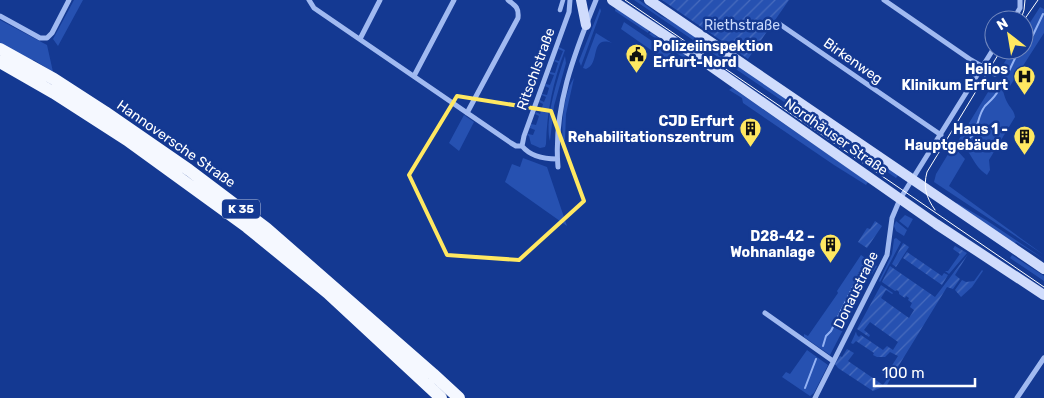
<svg xmlns="http://www.w3.org/2000/svg" width="1044" height="398" viewBox="0 0 1044 398" font-family="Rubik,sans-serif">
<style>
.green{fill:#2651b1}
.garden{fill:url(#garden-furrows)}
.lines{fill:none;stroke-linecap:round;stroke-linejoin:round}
.stream{stroke:#93b2f4;stroke-width:2}
.pedestrian{stroke:#a1baf1;stroke-width:4.5}
.minor{stroke:#a1baf1;stroke-width:5}
.secondary{stroke:#d0dcfc;stroke-width:10}
.trunk{stroke:#f5f8ff;stroke-width:12}
.tram{stroke:#fff;stroke-width:1}
.marked{fill:none;stroke:#ffe861;stroke-width:4;stroke-linejoin:round}
.labels{text-anchor:middle;dominant-baseline:central;stroke-width:5;stroke-linejoin:round;paint-order:stroke}
.shield{fill:#143992;stroke:#b8c4de;stroke-width:1}
.shield-label{font-size:12px;font-weight:bold;fill:#fff}
.park-label{font-size:14px;fill:#c8d8fc;stroke:#143992}
.poi-label{font-size:14px;font-weight:bold;fill:#fff;stroke:#143992;text-anchor:end}
.street-label{font-size:14px;fill:#fff;stroke:#143992}
</style>
<defs>
<pattern id="garden-furrows" width="10" height="10" patternUnits="userSpaceOnUse" patternTransform="scale(1.25)"><rect width="10" height="10" fill="#2651b1"/><path d="M-1 1l2-2M0 10L10 0M9 11l2-2" fill="none" stroke="#476bbd"/></pattern>
</defs>
<rect width="100%" height="100%" fill="#143992"/>
<!-- green -->
<path class="green" d="M74 0H83L58 46 53 39Z
M634 0H639L661 16 681 26 899 174 896 178Z
M616 6 647 27 646 29 649 31 648 33 615 11Z
M1040 7 1044 9V33L1010 86 1007 80 998 73 1012 50H1024V32Z
M600 8 601 11 581 66 579 61Z
M0 20 47 45 53 72 34 60H29L0 44Z
M624 22 683 62 678 69 621 29Z
M651 32 657 37 659 36 686 54 685 59 649 34Z
M596 33 612 43C589 35 601 64 586 69L583 68Z
M559 47 565 50C553 81 547 111 546 144L545 147 540 148 531 144 529 136 527 135 528 134 533 135 535 130 530 128 531 124 536 125 539 116 535 114 536 112 540 114 543 104 539 102 540 100 544 102 546 97 542 95V94L547 95 549 88 545 86 546 84 550 85 554 75 550 74V72L555 73 558 63 554 61 555 60 559 61 563 51 558 49Z
M565 56 566 63 554 106 550 141C544 121 558 77 565 56Z
M574 78 566 114 565 140 563 141C561 125 564 92 574 78Z
M996 79C1003 85 1003 94 1007 102 1010 108 1014 110 1015 117L989 160 990 170 987 175C972 165 972 151 958 141Z
M732 88 734 89 868 182 866 185 834 165 743 103 742 98 729 90Z
M464 115 474 122 459 151 449 143Z
M953 146 965 159 949 186 1044 255 934 182 936 174Z
M523 158 547 167 567 226 505 182 512 164 520 167Z
M957 203 986 220 1044 259 1016 242 1014 244 956 204Z
M905 215 913 219 908 228 899 221Z
M896 221 907 230 904 236 896 231 894 226Z
M896 238 901 242 880 282 879 281 892 254 894 239Z
M861 255 877 266 872 274 868 272 853 300 857 303 830 355 804 337V334L808 336 838 293 837 291Z
M1012 255 1044 276V281L1010 258Z
M807 350 828 365 814 393 810 396 782 377 786 372 790 374Z"/>
<!-- garden -->
<path class="garden" d="M662 0H789L748 59Z
M875 221 882 226 867 248 858 242 867 228 870 229Z
M903 243 909 247 896 267 892 264Z
M955 246 967 253 949 274 945 271H948L960 254 953 249Z
M907 252 942 276 944 273 948 275 942 285 903 258Z
M968 254 955 275 960 279 953 289 947 287 896 370 891 367 898 356 890 352 885 357H877L873 355 874 353 856 341 853 344 851 343 856 332 857 335 859 337 861 335 883 350 887 346 893 350 898 342 870 322 864 330 870 335 869 337 857 329 881 285 893 293 892 294 886 290 881 298 909 318 914 310 910 307 912 303 908 300 909 298 906 296 905 298 899 294V292L897 290 895 291 882 282 890 266 935 297Z
M982 270 983 271 972 287 961 297 955 290 962 280 966 282 974 281Z
M847 349 854 353 848 361 883 385 889 377 881 372 883 369 892 376 887 385 873 391 838 368 835 364 840 356 842 357Z"/>
<g class="lines">
<!-- stream -->
<path class="stream" d="M1024 44 1033 35 1043 14
M1008 73 1019 50
M966 141C981 131 975 119 985 106 990 101 995 97 998 91
M823 346 826 336 831 331 865 263
M805 388 816 359"/>
<!-- pedestrian -->
<path class="pedestrian" d="M560 10 563 0"/>
<!-- minor -->
<path class="minor" d="M309 0 314 8 511 143 516 146H522C530 156 545 159 557 159
M884 0 971 60 995 74
M0 16 40 38H47L52 33 69 0
M1013 20 1020 8V0
M778 23 941 135
M360 39 380 0
M414 76 454 0
M467 113 518 18C519 8 516 6 508 0
M522 146 524 136 569 12 570 0
M558 167C553 108 574 54 596 0
M765 313 833 361
M815 398 887 255 892 218 900 199 994 48
M1017 398 1044 358"/>
<!-- secondary -->
<path class="secondary" d="M581 0 586 25
M612 0 699 58 936 224 1044 295
M649 0 1044 269"/>
<!-- trunk -->
<path class="trunk" d="M0 49 54 79 105 112 189 170 266 228 433 374 459 398
M0 62 54 93 127 140 247 227 328 293 441 398"/>
<!-- tram -->
<path class="tram" d="M625 0 1044 287
M1021 19 1024 10 1025 0
M1024 20 1038 0
M935 210C926 197 923 187 927 172L1001 50"/>
</g>
<!-- marked area -->
<path class="marked" d="M457 96 551 111 584 201 519 260 447 255 409 175Z"/>
<!-- icons -->
<defs>
<symbol id="civic-pin" viewBox="-11 -11 22 30"><path d="M0 17L-7.5 6A9.5 9.5 0 1 1 7.5 6Z" fill="#ffe861" stroke="#143992"/><path d="M-.6-6.5H3V-4.5H.6V-3L4-1V1h2V6H-6V1h2V-1L-.6-3ZM-1.2 2.5V6h2.4V2.5Z" fill="#111"/></symbol>
<symbol id="hospital-pin" viewBox="-11 -11 22 30"><path d="M0 17L-7.5 6A9.5 9.5 0 1 1 7.5 6Z" fill="#ffe861" stroke="#143992"/><path d="M-5-5h3v3.5h4V-5h3V5h-3V1.5h-4V5h-3Z" fill="#111"/></symbol>
<symbol id="building-pin" viewBox="-11 -11 22 30"><path d="M0 17L-7.5 6A9.5 9.5 0 1 1 7.5 6Z" fill="#ffe861" stroke="#143992"/><path d="M-4-6H4V6H1V3H-1V6H-4ZM-2.5-4.3h1.7v1.8h-1.7ZM.8-4.3h1.7v1.8H.8ZM-2.5-1h1.7V.8h-1.7ZM.8-1h1.7V.8H.8Z" fill="#111"/></symbol>
</defs>
<g fill-rule="evenodd">
<use href="#civic-pin" x="624" y="42" width="25" height="34"/>
<use href="#hospital-pin" x="1012" y="64" width="25" height="34"/>
<use href="#building-pin" x="738" y="116" width="25" height="34"/>
<use href="#building-pin" x="1012" y="124" width="25" height="34"/>
<use href="#building-pin" x="818" y="232" width="25" height="34"/>
</g>
<g class="labels">
<!-- shield labels -->
<rect class="shield" x="222" y="199.5" width="38" height="19" rx="4"/>
<g class="shield-label">
<text x="241" y="209">K 35</text>
</g>
<!-- park labels -->
<g class="park-label">
<text x="742" y="25">Riethstraße</text>
</g>
<!-- poi labels -->
<g class="poi-label">
<text x="653" y="46" text-anchor="start">Polizeiinspektion<tspan x="653" dy="16">Erfurt-Nord</tspan></text>
<text x="1008" y="69">Helios<tspan x="1008" dy="16">Klinikum Erfurt</tspan></text>
<text x="734" y="121">CJD Erfurt<tspan x="734" dy="16">Rehabilitationszentrum</tspan></text>
<text x="1008" y="129">Haus 1 -<tspan x="1008" dy="16">Hauptgebäude</tspan></text>
<text x="815" y="236">D28-42 –<tspan x="815" dy="16">Wohnanlage</tspan></text>
</g>
<!-- street labels -->
<g class="street-label">
<text transform="translate(853 61) rotate(35)">Birkenweg</text>
<text transform="translate(536 69) rotate(-70)">Ritschlstraße</text>
<text transform="translate(836 137) rotate(35)">Nordhäuser Straße</text>
<text transform="translate(176 144) rotate(35)">Hannoversche Straße</text>
<text transform="translate(856 290) rotate(-64)">Donaustraße</text>
</g>
</g>
<!-- north arrow -->
<g transform="translate(1009 35) rotate(329)"><circle r="24" fill="#143992" stroke="#7288be"/>
<path d="M0-4L9 19L0 12L-9 19Z" fill="#ffe861"/>
<text y="-8" font-size="14" font-weight="bold" text-anchor="middle" fill="#ffffff">N</text>
</g>
<!-- scale -->
<path d="M874 378v8h101v-8" fill="none" stroke="#ffffff" stroke-width="2.5"/>
<text x="882" y="378" font-size="15" fill="#ffffff" stroke="#143992" stroke-width="4" paint-order="stroke">100 m</text>
</svg>
